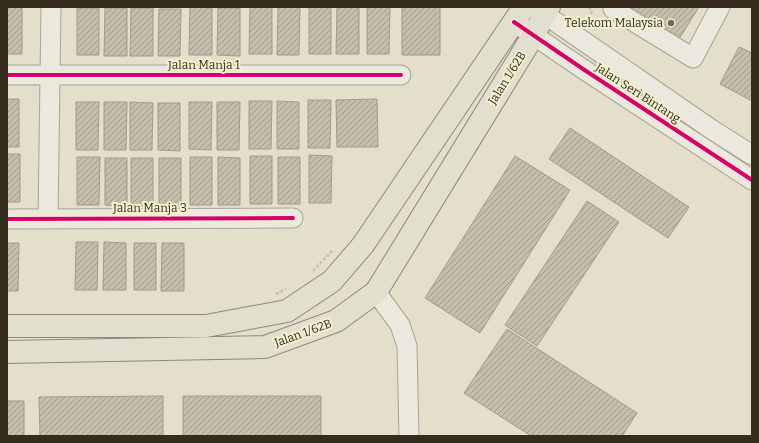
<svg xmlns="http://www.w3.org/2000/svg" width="759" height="443" viewBox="0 0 759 443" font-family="Bitter,serif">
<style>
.building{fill:url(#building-hatch);stroke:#a39a8a}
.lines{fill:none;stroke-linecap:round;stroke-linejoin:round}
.minor-casing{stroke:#a8a394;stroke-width:21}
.major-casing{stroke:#8d887b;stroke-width:24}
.path{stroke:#c3c0b4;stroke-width:2.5;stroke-dasharray:3 2;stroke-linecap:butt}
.minor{stroke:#ebe8dd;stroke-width:19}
.major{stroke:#e2dfce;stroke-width:22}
.cycleway-casing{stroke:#f4efd0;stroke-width:6}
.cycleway{stroke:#d6006c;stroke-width:4}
.poi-dot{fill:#726b5a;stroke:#f4efd0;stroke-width:1.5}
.labels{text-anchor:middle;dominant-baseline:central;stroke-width:4;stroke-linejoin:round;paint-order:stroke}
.poi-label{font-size:12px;fill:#352c1d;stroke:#f4efd0;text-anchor:end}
.street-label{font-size:12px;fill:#352c1d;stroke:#f4efd0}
</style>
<defs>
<pattern id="building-hatch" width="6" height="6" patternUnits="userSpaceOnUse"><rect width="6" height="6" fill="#c6bdac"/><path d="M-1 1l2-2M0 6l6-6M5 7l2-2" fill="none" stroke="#a29a8b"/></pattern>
</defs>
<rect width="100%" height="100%" fill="#e3dfcb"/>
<!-- building -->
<path class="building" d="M7 7H22V54H7Z
M190 7 212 8V55H189Z
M250 7H272V54H249Z
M278 7H300L299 55H277Z
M309 7H331V54H309Z
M337 7H359V54H336Z
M367 7H390L389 54H367Z
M402 7H440V55H402Z
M627 7H699L679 39Z
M77 8H99V55H77Z
M105 8H127V56H104Z
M131 8H153V56H130Z
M218 8H240V56L217 55Z
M159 9H181L180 56H158Z
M739 47 752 53V101L720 84Z
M7 99H19V147H7Z
M377 99 378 147H337L336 100Z
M308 100H331L330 148H308Z
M249 101H272L271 149H249Z
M277 101 299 102V149H277Z
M76 102H99L98 150H76Z
M104 102H127L126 150H104Z
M130 102 153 103 152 150H130Z
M189 102H212L211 150 189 149Z
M217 102H240L239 150H217Z
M158 103H180V151L158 150Z
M570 128 689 207 668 238 549 159Z
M7 154H20V202H7Z
M309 155 332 156 331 203H309Z
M250 156H272V204H250Z
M515 156 570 190 480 333 425 298Z
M77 157H100L99 205H77Z
M190 157H212V205H190Z
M218 157 240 158V205H218Z
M278 157H300V204H278Z
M105 158H127V206L105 205Z
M131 158H153V206H131Z
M159 158H181V206H159Z
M587 201 619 222 537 346 505 325Z
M76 242H98L97 290H75Z
M104 242 126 243V290H103Z
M7 243H19L18 291H7Z
M134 243H156V290H134Z
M162 243H184V291H161Z
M507 329 637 413 622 436H531L464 393Z
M163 396V436H40L39 397Z
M183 396H321V436H183Z
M7 401H24V436H7Z"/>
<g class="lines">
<defs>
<path id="minor" d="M534 7 711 129 752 155
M614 7 613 9 693 58 720 7
M514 22 583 69 752 180
M7 75H401
M7 219 293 218
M48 219 51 7
M376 292 400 325 407 346 409 436"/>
<path id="major" d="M7 326H206L287 311 332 281 363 245 524 7
M7 352 265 347 336 321 376 292 533 36 549 7"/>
</defs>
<!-- minor casing -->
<use href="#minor" class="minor-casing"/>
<!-- major casing -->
<use href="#major" class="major-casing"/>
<!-- path -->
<path class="path" d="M589 7 592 14
M313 271 333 250
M276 294 286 289"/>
<!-- minor -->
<use href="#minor" class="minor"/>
<!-- major -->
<use href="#major" class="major"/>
<defs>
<path id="cycleway" d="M514 22 583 69 752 180
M7 75H401
M7 219 293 218"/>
</defs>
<!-- cycleway casing -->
<use href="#cycleway" class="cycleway-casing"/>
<!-- cycleway -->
<use href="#cycleway" class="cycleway"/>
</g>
<!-- markers -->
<circle class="poi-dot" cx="671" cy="23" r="4"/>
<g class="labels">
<!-- poi labels -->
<g class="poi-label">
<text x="663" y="23">Telekom Malaysia</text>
</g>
<!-- street labels -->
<g class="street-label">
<text x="204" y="65">Jalan Manja 1</text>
<text transform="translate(507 78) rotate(-58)">Jalan 1/62B</text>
<text transform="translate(638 93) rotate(33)">Jalan Seri Bintang</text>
<text x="150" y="208">Jalan Manja 3</text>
<text transform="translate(303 333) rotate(-20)">Jalan 1/62B</text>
</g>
</g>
<!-- border -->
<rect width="759" height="443" fill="none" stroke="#352c1d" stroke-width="16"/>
</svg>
